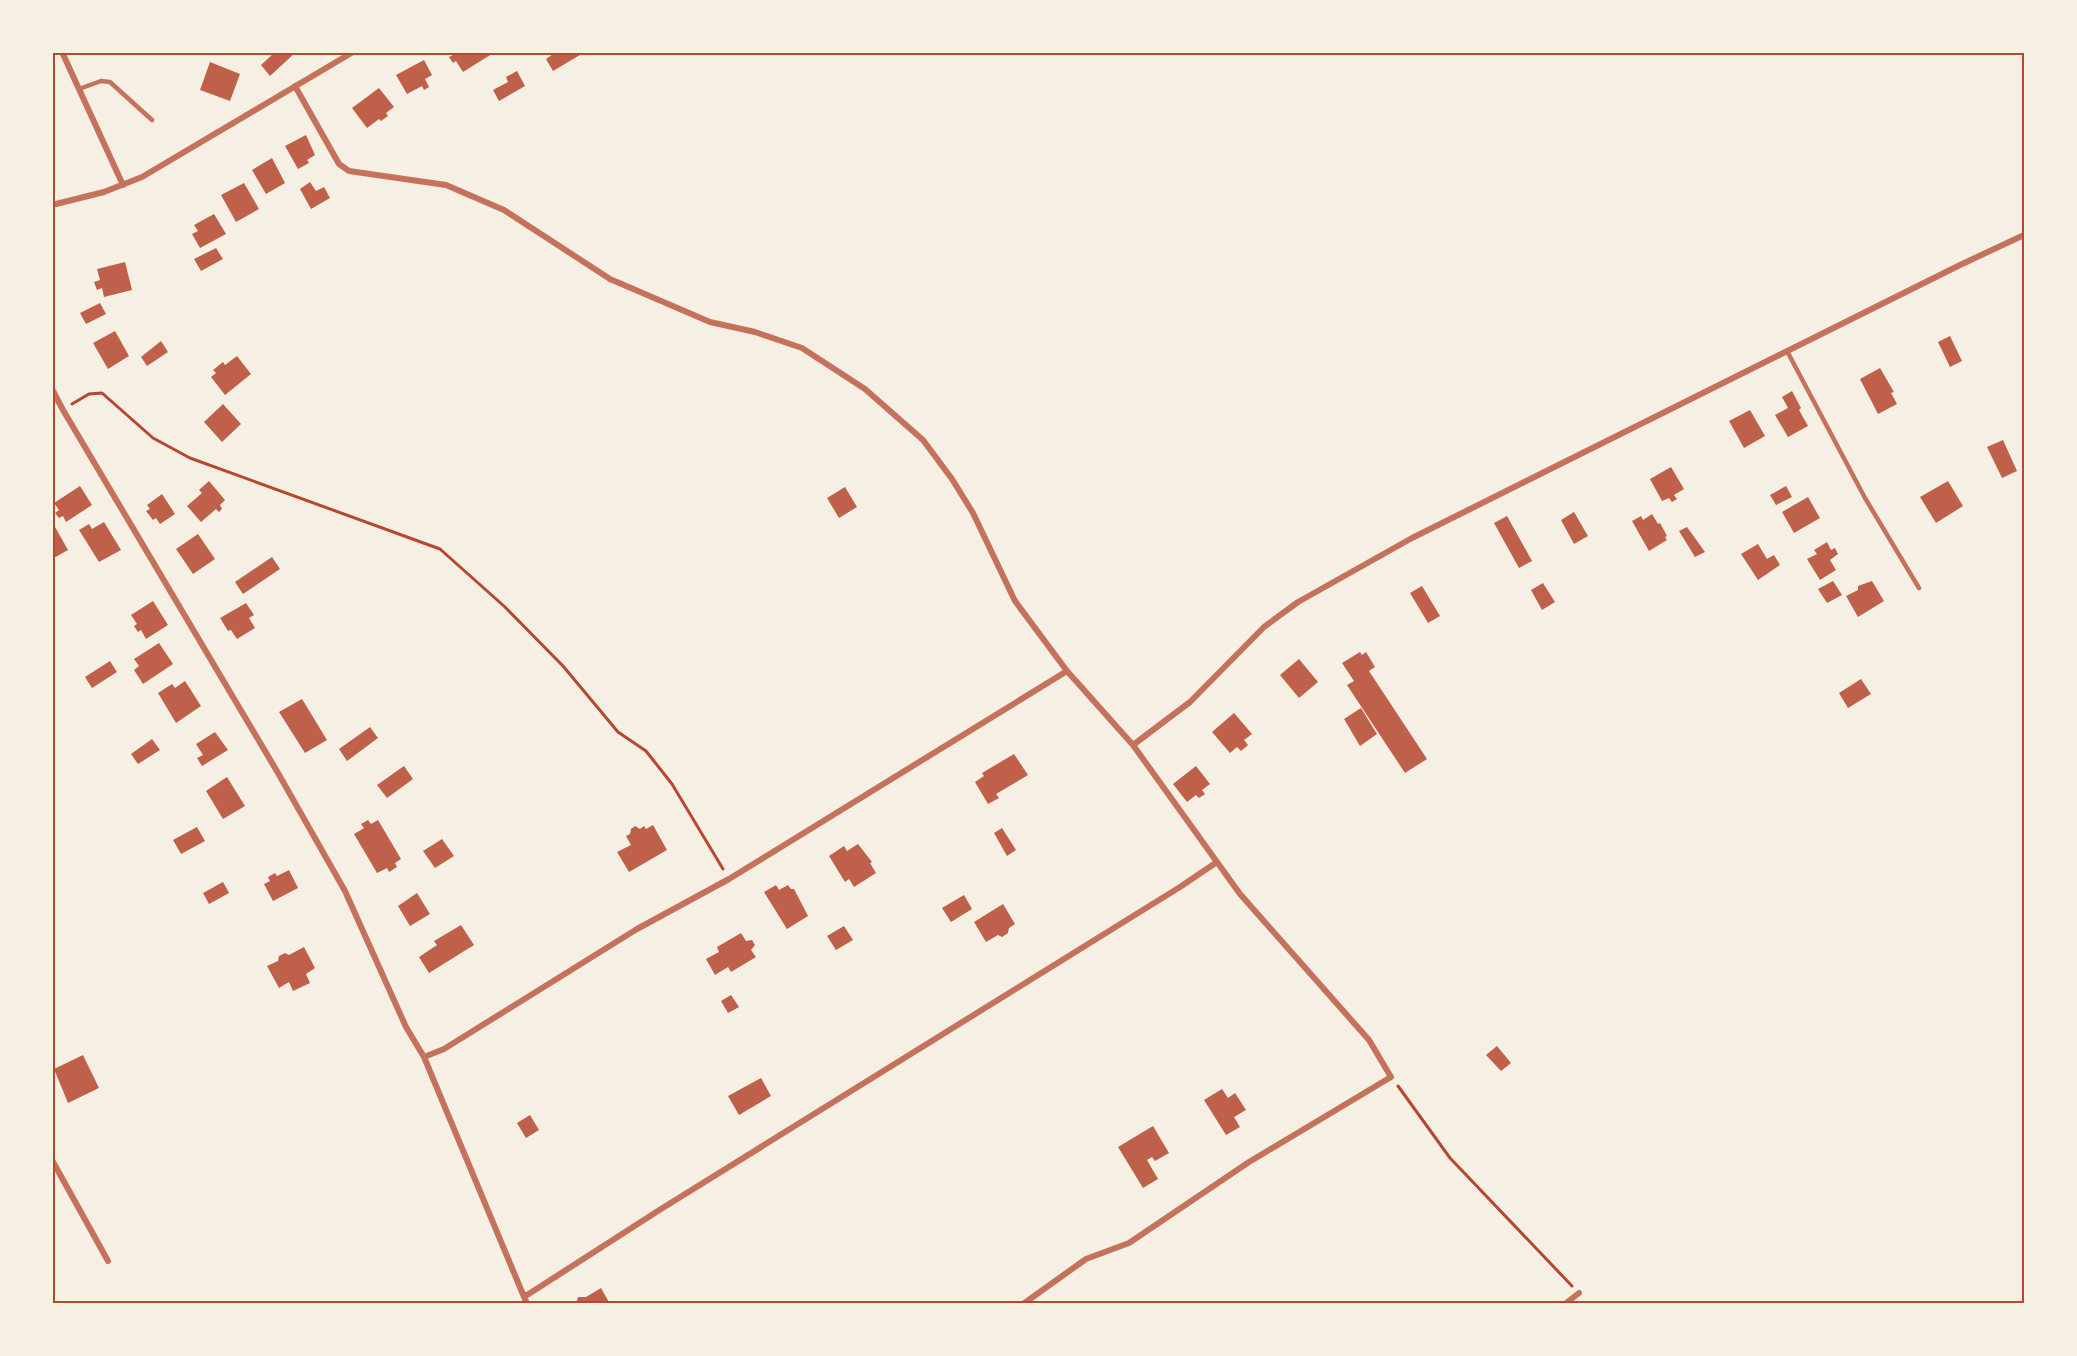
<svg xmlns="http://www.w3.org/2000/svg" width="2077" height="1356" viewBox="0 0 2077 1356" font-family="'DejaVu Sans',sans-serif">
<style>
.building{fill:#bf614a}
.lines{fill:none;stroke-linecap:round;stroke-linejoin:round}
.path{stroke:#b5482f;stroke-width:3}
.service{stroke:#c5725c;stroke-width:4.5}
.minor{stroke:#c5725c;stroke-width:6}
.neatline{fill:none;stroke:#b5482f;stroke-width:2}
</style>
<rect width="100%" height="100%" fill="#f6efe4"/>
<!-- building -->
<path class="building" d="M275 52H296L270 76 261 65Z
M452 52H495L463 72 456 61 453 63 449 57 453 55Z
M556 52H585L553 71 546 59Z
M424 60 432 75 425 79 429 87 424 90 422 86 407 94 396 75Z
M210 62 240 74 230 101 200 90Z
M517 71 525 86 499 101 493 90 508 82 506 77Z
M379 88 394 107 386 113 388 116 381 121 379 119 367 128 352 108Z
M306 135 315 155 307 160 309 163 298 169 285 146Z
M272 158 285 183 266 194 252 170Z
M310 182 316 191 324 187 330 198 311 209 300 189Z
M244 183 259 209 236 222 221 195Z
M214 214 226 234 200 248 192 234 198 231 194 225Z
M216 248 223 259 201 271 194 259Z
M125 262 132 290 104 297 102 288 97 290 94 282 100 280 97 269Z
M100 303 106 314 86 324 80 313Z
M115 331 129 356 108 369 93 343Z
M1950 336 1962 361 1950 367 1938 342Z
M161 341 168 352 147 366 141 357Z
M237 356 251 374 225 395 211 377 216 373 213 370 223 362 225 365Z
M1880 368 1894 392 1891 393 1897 404 1878 414 1860 379Z
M1792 391 1801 408 1799 410 1808 426 1788 437 1775 415 1788 408 1782 397Z
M223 404 241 424 222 442 204 422Z
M1750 410 1765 436 1744 448 1729 421Z
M2003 440 2017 471 2002 478 1987 447Z
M1671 467 1684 489 1674 495 1677 499 1672 502 1669 498 1662 501 1650 479Z
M209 481 225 500 220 505 222 509 219 512 216 509 201 522 187 506 202 493 199 490Z
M1948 481 1963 506 1936 523 1920 497Z
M80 486 92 505 66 522 63 516 59 518 55 513 59 510 54 503Z
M1786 486 1792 497 1776 505 1770 495Z
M845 487 857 507 839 518 827 498Z
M162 494 175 514 160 524 156 518 153 520 146 511 150 509 147 505Z
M1808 497 1820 518 1794 533 1782 512Z
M1574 512 1588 536 1574 544 1561 520Z
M1652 514 1658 524 1660 523 1667 536 1665 537 1667 540 1649 551 1632 521 1641 516 1643 520Z
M1507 516 1532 561 1519 568 1494 523Z
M104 522 121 550 99 562 79 530 89 524 92 529Z
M55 527 68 550 52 559V529Z
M1687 527 1705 552 1695 557 1679 531Z
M198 534 215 559 193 574 176 549Z
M1827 542 1831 550 1835 548 1838 554 1830 560 1836 570 1820 580 1807 559 1817 554 1814 550Z
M1758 544 1767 559 1774 555 1780 565 1758 580 1741 554Z
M272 557 280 569 243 594 235 582Z
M1833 581 1842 595 1827 603 1818 589Z
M1872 581 1884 601 1858 617 1846 596 1858 590V586Z
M1543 583 1555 602 1542 610 1531 590Z
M1422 586 1440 616 1428 623 1410 593Z
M153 601 168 625 146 639 141 630 138 632 134 626 137 624 131 615Z
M246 603 254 615 249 618 255 628 237 639 231 630 228 631 220 618Z
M159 643 173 664 143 684 134 670 139 666 134 659Z
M1360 652 1362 655 1366 652 1375 667 1369 671 1427 759 1405 773 1347 685 1354 681 1342 663Z
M1299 659 1318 682 1299 698 1280 675Z
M110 661 117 672 92 688 85 677Z
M1861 679 1871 694 1848 708 1839 693Z
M185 681 201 706 176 723 158 693 172 684 175 688Z
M302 699 327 740 305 753 279 712Z
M1361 708 1377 734 1360 746 1344 719Z
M1234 713 1252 734 1244 740 1248 745 1241 751 1237 747 1230 753 1212 732Z
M370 727 378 738 347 761 339 749Z
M215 732 228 750 202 766 197 758 203 755 196 744Z
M152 739 160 750 138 764 131 754Z
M1014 754 1028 775 996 794 999 798 988 804 975 782 984 776 982 773Z
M404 766 413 779 387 798 377 785Z
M1196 766 1210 784 1202 790 1205 794 1199 798 1196 795 1187 802 1173 784Z
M227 777 245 806 223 819 206 791Z
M368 820 371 824 378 820 401 859 395 863 397 867 389 872 387 868 377 873 354 834 364 828 361 824Z
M653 825 667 850 629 872 617 852 631 845 626 836 630 834 631 829 635 826 640 829 644 826 646 829Z
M197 827 205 841 181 854 173 840Z
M1002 828 1016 850 1007 856 994 833Z
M442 839 454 856 435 868 423 851Z
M858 844 872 862 870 863 876 873 854 887 849 879 845 882 829 856 844 846 847 851Z
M289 870 298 888 273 901 264 884 270 881 268 877 275 873 277 876Z
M223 882 229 893 209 904 203 893Z
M776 885 779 890 788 885 791 889H794L808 916 787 929 764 892Z
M417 893 430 914 410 926 398 906Z
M964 895 972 909 951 922 942 908Z
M1003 904 1015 924 1009 928 1008 933 1002 937 998 935 986 942 974 922Z
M461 925 474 945 429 973 419 957 437 945 434 941Z
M844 926 853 940 836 950 827 936Z
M741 933 746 941 752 940 755 945 751 950 756 957 731 972 728 967 715 975 706 959 719 952 717 947Z
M304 947 315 968 306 974 310 983 293 991 289 982 279 988 267 966 278 961 279 956 285 953 289 955Z
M731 995 739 1007 728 1013 721 1001Z
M1497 1046 1511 1063 1501 1071 1486 1055Z
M83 1055 99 1088 68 1103 54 1069Z
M761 1078 771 1096 739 1115 728 1096Z
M1222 1089 1228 1098 1235 1093 1246 1110 1234 1117 1240 1127 1226 1135 1204 1100Z
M530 1115 539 1130 526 1138 517 1123Z
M1153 1126 1169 1153 1155 1161 1152 1157 1147 1160 1158 1179 1143 1188 1118 1147Z
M601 1288 610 1304H576L578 1297H586Z"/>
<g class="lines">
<!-- path -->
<path class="path" d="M72 404 89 394 102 393 153 438 190 458 440 549 505 607 563 666 618 732 646 751 672 784 723 869
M1398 1086 1450 1158 1572 1286"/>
<!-- service -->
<path class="service" d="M79 89 101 81 110 82 152 120
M1787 351 1865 498 1919 588"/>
<!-- minor -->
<path class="minor" d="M62 52 123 185
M295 86 339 164 349 171 446 185 504 210 610 279 710 322 755 332 802 348 865 389 923 440 952 479 973 513 1015 601 1067 671 1133 745 1240 894 1369 1040 1391 1077 1249 1162 1129 1243 1086 1259 1023 1304
M52 205 104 192 142 177 353 52
M52 389 63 410 278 773 345 891 406 1027 424 1057 527 1304
M1133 745 1190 702 1264 627 1298 602 1412 538 1960 265 2024 235
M424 1057 444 1049 637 929 729 879 1067 671
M52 1160 108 1261
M524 1297 661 1209 1180 887 1217 862
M1565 1304 1579 1293"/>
</g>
<!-- border -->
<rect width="2077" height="1356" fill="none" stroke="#f6efe4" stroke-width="108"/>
<rect x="54" y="54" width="1969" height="1248" class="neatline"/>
</svg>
